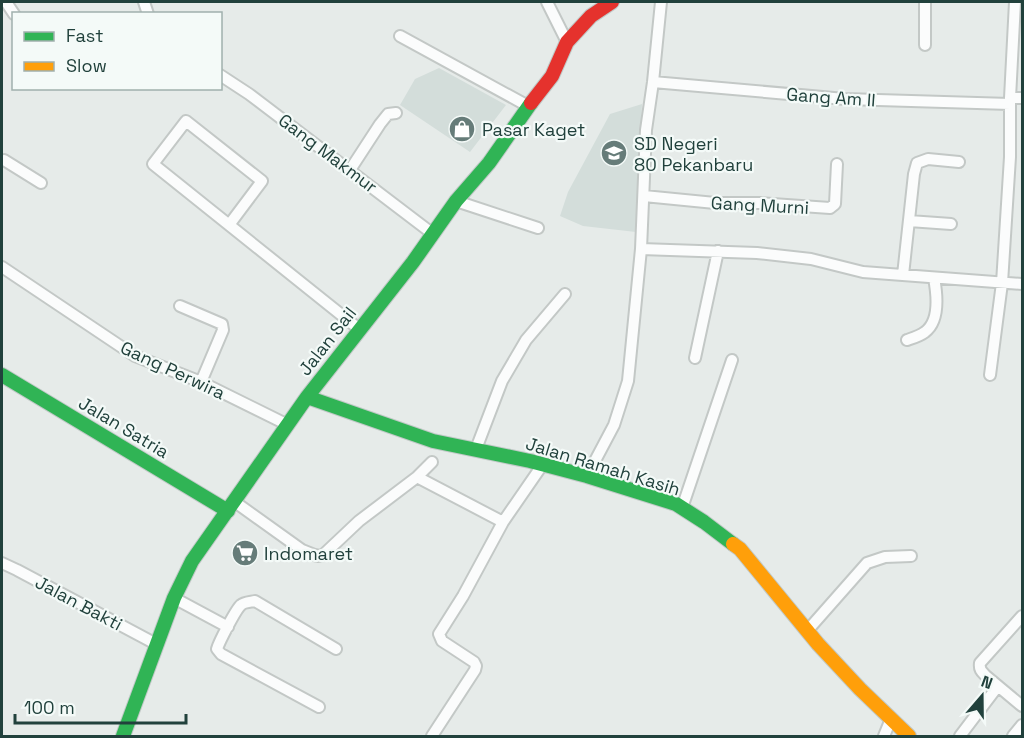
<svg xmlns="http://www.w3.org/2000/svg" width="1024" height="738" viewBox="0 0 1024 738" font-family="'Space Grotesk',sans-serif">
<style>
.built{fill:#d3ddda}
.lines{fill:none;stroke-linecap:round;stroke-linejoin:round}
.street-casing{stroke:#c3c8c6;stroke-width:14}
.fast-casing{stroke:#c1c9c7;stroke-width:16}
.slow-casing{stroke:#c1c9c7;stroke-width:16}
.jam-casing{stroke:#c1c9c7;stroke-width:16}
.street{stroke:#fbfcfc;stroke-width:10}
.fast{stroke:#30b455;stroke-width:14}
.slow{stroke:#ff9f0a;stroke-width:14}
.jam{stroke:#e5322d;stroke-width:14}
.labels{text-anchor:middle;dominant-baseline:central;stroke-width:4.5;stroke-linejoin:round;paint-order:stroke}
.street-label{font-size:18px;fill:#21413c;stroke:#f4faf8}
.poi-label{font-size:18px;fill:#21413c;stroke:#f4faf8;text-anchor:start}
</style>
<rect width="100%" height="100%" fill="#e6ebe9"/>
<!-- built -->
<path class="built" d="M439 68 506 105 470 152 400 105 415 79Z
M642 104 636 232 583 226 560 216 568 192 610 114Z"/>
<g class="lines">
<defs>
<path id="street" d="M6 2 14 14
M144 2 148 14
M547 2 567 42
M400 36 528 106
M925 45V2
M220 75 249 94 433 234
M653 82 845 99 1010 104
M1010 98H1022
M4 160 41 183
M350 170 380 124 388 114 396 113
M644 196 715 203H760L830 208 835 204 837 164
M456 201 538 228
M909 221 951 224
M229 225 262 181 186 121 153 164 359 329
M641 249 757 253 811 259 863 272 1022 284
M2 267 135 356 201 382 288 425
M903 275 914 174 917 163 928 159 959 162
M180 306 222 324 223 330 201 382
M907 340C913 338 920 336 925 332 940 321 937 294 934 278
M695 358 718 251
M990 375 1002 283 1010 157V98L1015 2
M476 449 502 381 526 340 565 294
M587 476 614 425 628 381 641 249 646 130 653 82 661 2
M417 477 503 522 463 596 439 634 442 641 474 662 476 666 475 670 432 736
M235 502 302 550 317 556 323 555 359 521 417 477 432 462
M682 508 732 360
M503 522 543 464
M2 563 17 570 156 644
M174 598 228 627
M1022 616 980 663C979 670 982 672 986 676L1022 706
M807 631 867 563 885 557 911 556
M319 707 221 654 217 649C219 642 236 609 241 605 244 602 250 602 255 601L336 649
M884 736 891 719
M960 736 998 686
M1013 736 1022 725"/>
<path id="fast" d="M2 375 228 511
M307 397 433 441 530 461 587 476 676 504 704 522 733 544
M123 736 174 598 192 561 307 397 413 262 456 201 489 163 531 103"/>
<path id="slow" d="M733 544 740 549 818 644 860 689 909 736"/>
<path id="jam" d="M531 103 552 76 567 42 591 16 612 2"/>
</defs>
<!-- street casing -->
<use href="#street" class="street-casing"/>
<!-- fast casing -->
<use href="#fast" class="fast-casing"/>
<!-- slow casing -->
<use href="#slow" class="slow-casing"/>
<!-- jam casing -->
<use href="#jam" class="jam-casing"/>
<!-- street -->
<use href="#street" class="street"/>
<!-- fast -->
<use href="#fast" class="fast"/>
<!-- slow -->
<use href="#slow" class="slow"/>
<!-- jam -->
<use href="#jam" class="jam"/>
</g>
<!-- icons -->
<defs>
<symbol id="shop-disc" viewBox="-11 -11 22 22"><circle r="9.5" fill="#667c79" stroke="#f4faf8"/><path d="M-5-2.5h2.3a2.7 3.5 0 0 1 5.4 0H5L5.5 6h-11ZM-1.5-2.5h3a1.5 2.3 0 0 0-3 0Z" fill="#fff"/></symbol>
<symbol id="school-disc" viewBox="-11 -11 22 22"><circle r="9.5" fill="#667c79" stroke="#f4faf8"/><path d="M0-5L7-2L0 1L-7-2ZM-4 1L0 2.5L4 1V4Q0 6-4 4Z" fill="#fff"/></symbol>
<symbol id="supermarket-disc" viewBox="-11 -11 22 22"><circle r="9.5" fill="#667c79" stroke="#f4faf8"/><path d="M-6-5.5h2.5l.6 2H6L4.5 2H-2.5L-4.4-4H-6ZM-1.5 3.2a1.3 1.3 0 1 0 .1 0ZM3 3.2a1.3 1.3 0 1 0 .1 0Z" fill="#fff"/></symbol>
</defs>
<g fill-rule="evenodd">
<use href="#shop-disc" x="447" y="114" width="30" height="30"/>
<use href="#school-disc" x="599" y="138" width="30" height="30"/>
<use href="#supermarket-disc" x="230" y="538" width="30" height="30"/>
</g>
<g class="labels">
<!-- street labels -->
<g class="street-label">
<text transform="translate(831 97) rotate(4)">Gang Am II</text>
<text transform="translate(328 153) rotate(37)">Gang Makmur</text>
<text transform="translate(760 205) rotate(3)">Gang Murni</text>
<text transform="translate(327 341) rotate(-52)">Jalan Sail</text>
<text transform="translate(173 370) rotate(25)">Gang Perwira</text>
<text transform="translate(124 427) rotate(31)">Jalan Satria</text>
<text transform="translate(603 466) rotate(17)">Jalan Ramah Kasih</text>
<text transform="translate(79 603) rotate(28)">Jalan Bakti</text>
</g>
<!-- poi labels -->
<g class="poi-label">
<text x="482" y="129">Pasar Kaget</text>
<text x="634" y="143">SD Negeri<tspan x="634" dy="21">80 Pekanbaru</tspan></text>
<text x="264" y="553">Indomaret</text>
</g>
</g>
<!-- border -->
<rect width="1024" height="738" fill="none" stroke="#21413c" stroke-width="6"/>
<!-- legend -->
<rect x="12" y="12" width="210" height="78" fill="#f4faf8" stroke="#a0b0ad" stroke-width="1.5"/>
<rect x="24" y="32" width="30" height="9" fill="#30b455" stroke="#a0b0ad" stroke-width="1.5"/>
<text x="66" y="42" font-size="18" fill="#21413c">Fast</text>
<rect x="24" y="62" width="30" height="9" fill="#ff9f0a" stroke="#a0b0ad" stroke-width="1.5"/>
<text x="66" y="72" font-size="18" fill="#21413c">Slow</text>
<!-- north arrow -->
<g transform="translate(982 696) rotate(20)" stroke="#f4faf8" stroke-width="4.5" paint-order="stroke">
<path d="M0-4.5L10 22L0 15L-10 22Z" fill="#21413c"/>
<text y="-9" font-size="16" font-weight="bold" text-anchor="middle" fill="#21413c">N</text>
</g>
<!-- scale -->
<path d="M15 714v9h171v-9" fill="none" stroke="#21413c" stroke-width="3"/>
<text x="24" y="714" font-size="18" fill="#21413c" stroke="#f4faf8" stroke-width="4.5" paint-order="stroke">100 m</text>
</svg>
